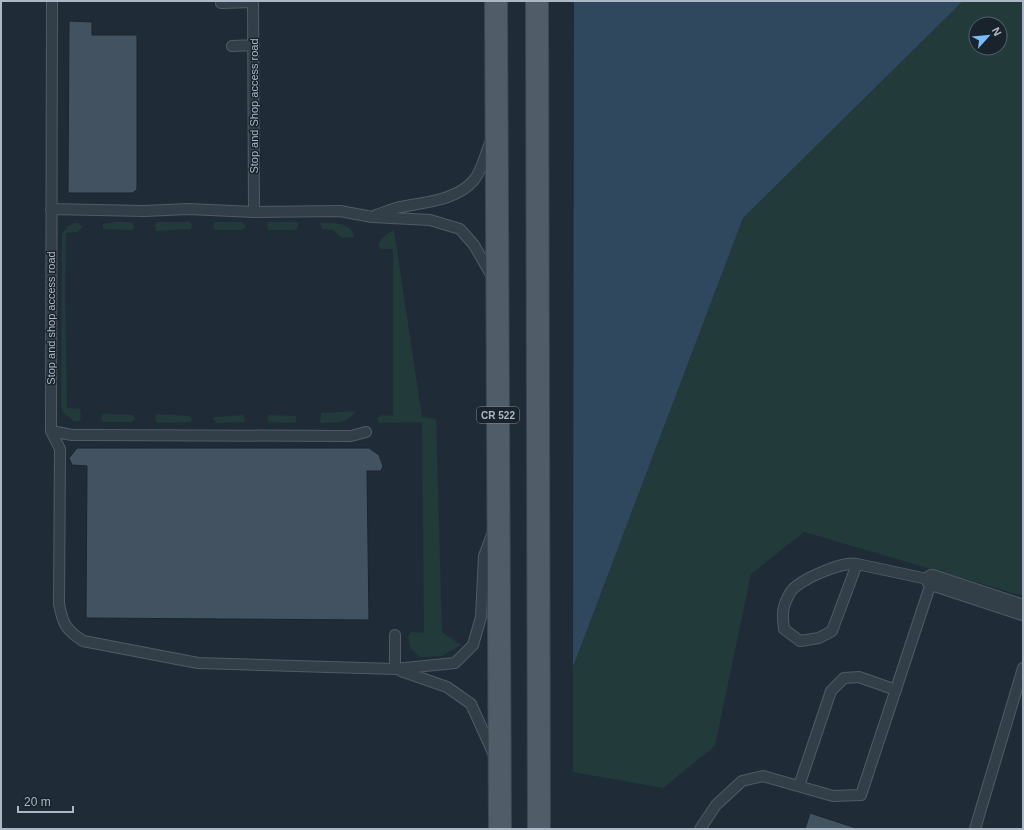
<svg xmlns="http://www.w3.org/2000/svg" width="1024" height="830" viewBox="0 0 1024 830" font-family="Helvetica,sans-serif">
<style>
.green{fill:#223a3a;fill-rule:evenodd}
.water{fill:#30485e}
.building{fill:#425260;stroke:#1a252e}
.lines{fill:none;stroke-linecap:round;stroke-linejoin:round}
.service-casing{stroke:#505b66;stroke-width:12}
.minor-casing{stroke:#505b66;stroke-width:22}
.primary-casing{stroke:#3c4751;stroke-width:24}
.service{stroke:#323e48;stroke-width:10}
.minor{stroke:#323e48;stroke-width:20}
.primary{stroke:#505d68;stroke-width:22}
.labels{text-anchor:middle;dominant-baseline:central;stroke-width:3;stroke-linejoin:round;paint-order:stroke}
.shield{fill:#18232c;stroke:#808b97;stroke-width:1}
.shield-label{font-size:10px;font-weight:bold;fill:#acb8c5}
.street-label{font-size:11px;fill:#acb8c5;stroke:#18232c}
</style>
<rect width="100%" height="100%" fill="#1f2c37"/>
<!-- green -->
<path class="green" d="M963 1H1023V596L804 532 751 574 715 746 663 788 573 772V667L743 218ZM976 24H1000V48H976Z
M115 222H131L134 226 132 230 103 229V224Z
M157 222H190L192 225 191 229 156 231 155 226Z
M215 222H242L245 225V228L241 230H215L213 226Z
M268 222H295L298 223V227L295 230H268L267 226Z
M74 223H79L82 227 78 232 66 233 65 291 67 408 80 409 81 417 79 421H73L63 412 61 406 62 234 67 227Z
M320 223C331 223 352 221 354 237L342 238 333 230 322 229Z
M394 230 422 417 436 419 442 632 461 645 442 656 420 657 410 647 408 636 411 632 424 633 422 422 379 423 377 418 382 415 393 416V249H381L378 246C381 237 386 234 394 230Z
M356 411C345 425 337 422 320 423L321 413Z
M103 414 133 415 135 419 132 422H103L101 418Z
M158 414 190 416 192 419 191 422 158 423 156 421 155 416Z
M244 415 245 419 244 422 217 423 213 419 214 417Z
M270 415 296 416V423L269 422 267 418Z"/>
<!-- water -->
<path class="water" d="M574 1H963L743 218 573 667Z"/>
<!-- building -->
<path class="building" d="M69 21 92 22V35H137V189L133 193H68Z
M77 448H369L379 455 383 466 381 471H367L369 620 86 618 87 466 72 465 69 458Z
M810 813 859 829H805Z"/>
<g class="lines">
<defs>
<path id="service" d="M52 1 51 431 72 435H93L351 436 366 432
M253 1 254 212
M221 3 253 2
M232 46 254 45
M51 209 144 211 188 209 254 212 340 211 372 217 430 220 460 229 474 245 493 278
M376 215C383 213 389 210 396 208 422 202 455 202 474 180 482 170 485 155 490 143
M51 431 60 449 59 604C63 624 65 629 83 641L198 663 395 669 455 663 473 645 481 617 484 556 492 535
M395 635V669
M401 671 447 687 471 704 494 755
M799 786 831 691 844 678 859 677 896 690
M700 829 716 805 742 781 763 776 833 796 861 795 932 580 857 564C843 561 797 580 790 593 782 607 782 614 784 629L800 641 819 638 832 631 857 564
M975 829 1023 668"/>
<path id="minor" d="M932 580 1023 610"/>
<path id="primary" d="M496 1 500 829
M537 1 539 829"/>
</defs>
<!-- service casing -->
<use href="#service" class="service-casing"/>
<!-- minor casing -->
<use href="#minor" class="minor-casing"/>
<!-- primary casing -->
<use href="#primary" class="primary-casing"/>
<!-- service -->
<use href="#service" class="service"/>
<!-- minor -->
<use href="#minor" class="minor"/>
<!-- primary -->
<use href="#primary" class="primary"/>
</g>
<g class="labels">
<!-- shield labels -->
<rect class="shield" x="477" y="407" width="42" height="16" rx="3"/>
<g class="shield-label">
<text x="498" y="415">CR 522</text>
</g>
<!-- street labels -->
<g class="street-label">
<text transform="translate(254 106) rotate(-90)">Stop and Shop access road</text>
<text transform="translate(51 318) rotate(-90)">Stop and shop access road</text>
</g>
</g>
<!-- border -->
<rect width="1024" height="830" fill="none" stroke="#acb8c5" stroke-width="4"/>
<!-- north arrow -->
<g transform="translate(988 36) rotate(63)"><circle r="19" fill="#18232c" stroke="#535f69"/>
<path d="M0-3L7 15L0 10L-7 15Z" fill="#7bbafb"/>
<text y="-6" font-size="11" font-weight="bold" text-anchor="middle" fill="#acb8c5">N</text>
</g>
<!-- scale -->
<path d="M18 806v6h55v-6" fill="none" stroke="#acb8c5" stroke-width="2"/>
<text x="24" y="806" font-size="12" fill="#acb8c5" stroke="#18232c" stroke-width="3" paint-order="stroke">20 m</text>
</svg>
